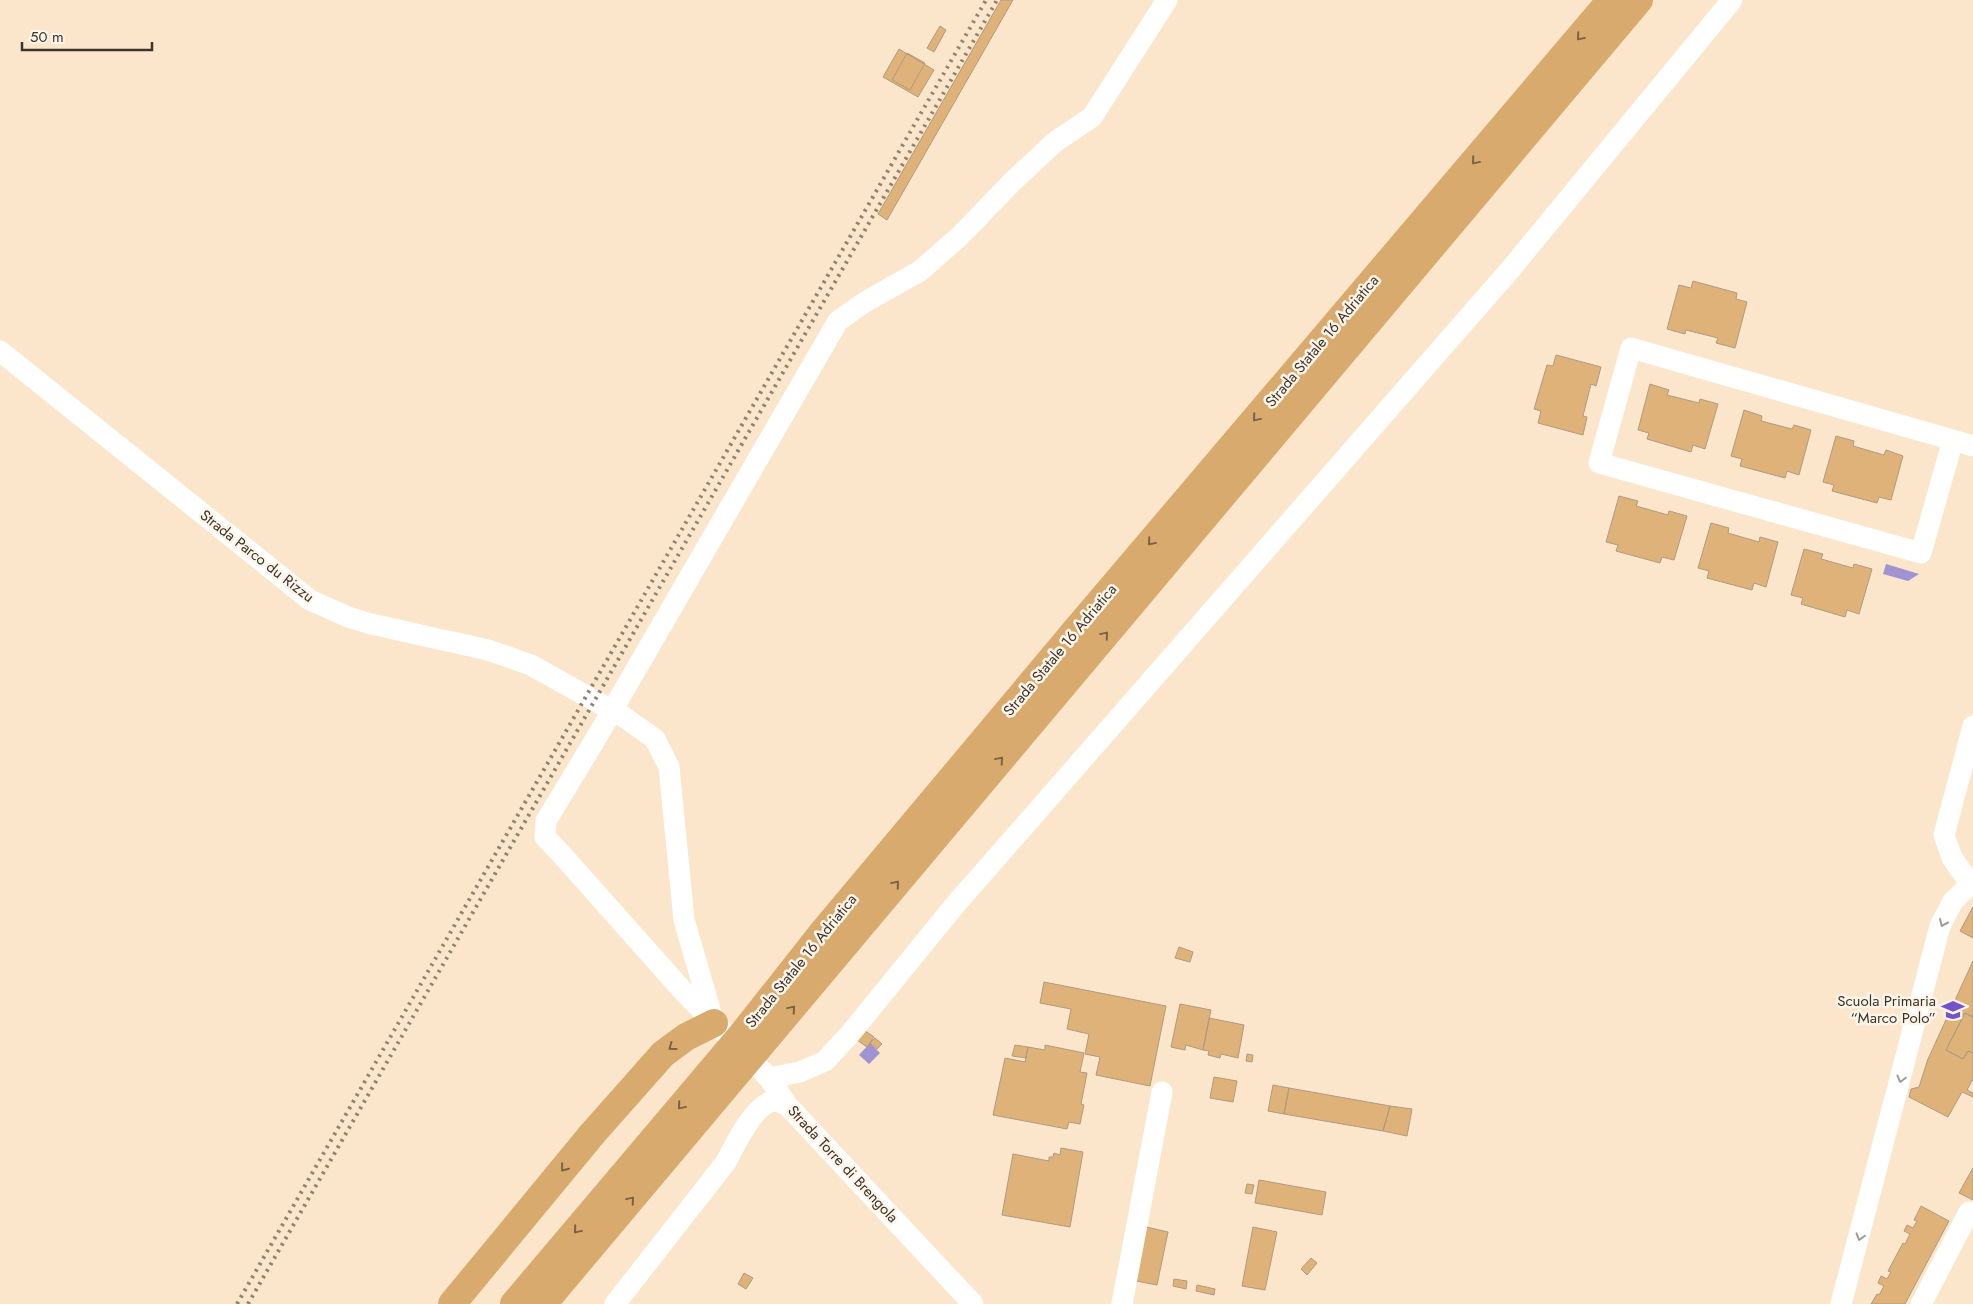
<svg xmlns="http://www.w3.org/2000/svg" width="1973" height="1304" viewBox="0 0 1973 1304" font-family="Jost,sans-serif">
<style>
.water{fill:#9f93d1}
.building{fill:#deb278;stroke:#af9b82}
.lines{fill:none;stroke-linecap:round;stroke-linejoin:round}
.minor{stroke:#fff;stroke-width:21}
.highway{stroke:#d8aa6e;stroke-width:28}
.rail{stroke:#908371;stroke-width:4;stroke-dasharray:2.5 5;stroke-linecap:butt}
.oneway{stroke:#7a6345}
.oneway2{stroke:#9e9a94}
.labels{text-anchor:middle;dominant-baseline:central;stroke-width:5;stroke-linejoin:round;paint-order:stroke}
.street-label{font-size:15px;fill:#3c342a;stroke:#fef5ea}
.poi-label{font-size:15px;fill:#3c342a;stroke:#fef5ea;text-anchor:end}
</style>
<rect width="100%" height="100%" fill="#fbe6cb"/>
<!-- water -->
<path class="water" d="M1886 564 1919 574 1908 581 1883 574Z
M870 1043 880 1053 869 1064 859 1055Z"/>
<!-- building -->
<path class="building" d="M1001 0H1013L887 220 878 214Z
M940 26 946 30 934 52 927 48Z
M899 49 934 70 918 97 883 77Z
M907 53 925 63 910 90 892 80Z
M1693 281 1737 293 1736 299 1747 302 1735 348 1716 343 1718 338 1686 330 1685 334 1667 329 1679 285 1691 288Z
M1556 355 1601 367 1596 386 1591 384 1583 416 1587 417 1583 435 1538 423 1541 411 1534 409 1547 365 1553 366Z
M1650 384 1669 390 1667 395 1699 403 1700 399 1718 404 1705 449 1693 445 1691 452 1647 439 1649 433 1638 430Z
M1744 410 1762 416 1761 421 1792 429 1794 425 1811 430 1799 475 1787 471 1785 478 1740 466 1742 459 1731 456Z
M1836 436 1854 441 1853 446 1884 455 1886 450 1903 456 1891 500 1879 497 1877 503 1832 491 1834 485 1823 482Z
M1619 496 1638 501 1636 506 1668 515 1669 511 1687 516 1674 560 1662 557 1660 563 1616 551 1618 545 1606 542Z
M1711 523 1729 528 1728 533 1759 542 1760 537 1778 542 1766 587 1754 583 1752 590 1707 578 1709 571 1698 568Z
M1804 549 1823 554 1821 559 1853 568 1854 564 1872 569 1859 614 1847 610 1845 617 1801 604 1803 598 1791 595Z
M1973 907V938L1960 931Z
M1179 947 1193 952 1190 962 1175 958Z
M1973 961V1017L1965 1013 1946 1050 1963 1059 1968 1051 1973 1053V1079L1967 1090 1973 1093V1097L1962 1092 1948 1117 1909 1097 1911 1089 1919 1087 1928 1059Z
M1044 982 1166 1006 1150 1086 1096 1075 1100 1057 1085 1054 1089 1034 1067 1029 1071 1009 1040 1003Z
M1180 1004 1211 1010 1203 1050 1186 1045 1185 1050 1171 1047Z
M1965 1013 1973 1017V1053L1968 1051 1963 1059 1946 1050Z
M1209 1018 1244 1025 1238 1058 1221 1054 1220 1058 1208 1055 1209 1051 1203 1050Z
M864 1030 874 1037 867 1047 857 1040Z
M875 1038 882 1044 877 1049 870 1043Z
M1015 1045 1028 1047 1026 1058 1012 1056Z
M1045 1045 1084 1053 1080 1072 1087 1073 1081 1104 1084 1105 1080 1124 1069 1122 1067 1129 993 1115 1005 1058 1025 1062 1028 1047 1045 1050Z
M1247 1054 1253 1055 1252 1062 1246 1061Z
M1214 1077 1237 1081 1233 1102 1210 1098Z
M1273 1085 1289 1088 1284 1114 1268 1111Z
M1289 1088 1390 1106 1383 1131 1284 1114Z
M1390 1106 1412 1109 1407 1136 1383 1131Z
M1061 1148 1083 1152 1070 1227 1002 1215 1013 1154 1049 1161V1157H1053L1054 1153 1060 1155Z
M1973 1168V1200L1959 1193Z
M1259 1180 1326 1192 1322 1215 1255 1203Z
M1247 1184 1254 1185 1252 1194 1245 1193Z
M1921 1206 1949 1221 1905 1304H1871L1877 1294 1879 1295 1884 1286 1878 1283 1881 1276 1887 1279 1891 1272 1888 1271 1903 1243 1905 1244 1910 1234 1904 1231 1907 1225 1913 1228 1917 1221 1914 1220Z
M1142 1226 1168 1232 1157 1285 1131 1280Z
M1253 1227 1277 1232 1265 1290 1242 1286Z
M1311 1258 1317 1263 1307 1275 1301 1269Z
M744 1273 753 1278 746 1289 738 1284Z
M1174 1279 1187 1281 1186 1289 1173 1286Z
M1197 1285 1215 1289 1214 1295 1196 1291Z"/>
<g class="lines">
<!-- minor -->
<path class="minor" d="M0 351 310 600 348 617 371 624 488 650 531 665 624 717 655 739 669 767 684 920 713 1020
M1953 440 1921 553 1599 463 1631 348 1953 440 1973 446
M1970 883 1952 858 1944 835 1973 726
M769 1078 800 1072 825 1061 850 1034 955 905 1019 832 1509 271 1732 0
M615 1304 726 1162C734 1146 755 1103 774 1101 779 1101 784 1104 788 1106
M973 1304 788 1106 769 1078 683 991 563 856 545 837 546 821 598 735 838 321 865 302 920 271 960 236 1013 181 1055 142 1092 117 1167 0
M1122 1304 1162 1092
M1841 1304 1940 926 1953 901 1973 882
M1921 1304 1969 1212 1973 1214"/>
<!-- highway -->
<path class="highway" d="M452 1304 593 1133 663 1054 686 1037 714 1023
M514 1304 744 1032 823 932 1076 630 1611 0
M543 1304 1639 0"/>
<!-- rail -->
<path class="rail" d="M237 1304 986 0
M248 1304 997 0"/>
</g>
<!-- one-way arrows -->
<defs><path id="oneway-chevron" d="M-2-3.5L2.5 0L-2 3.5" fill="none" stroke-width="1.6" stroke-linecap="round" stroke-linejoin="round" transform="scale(1.25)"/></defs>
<g class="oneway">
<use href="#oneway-chevron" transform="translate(1580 37) rotate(130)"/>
<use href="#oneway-chevron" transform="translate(1475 161) rotate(130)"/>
<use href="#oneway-chevron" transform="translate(1256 418) rotate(130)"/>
<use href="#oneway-chevron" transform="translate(1151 542) rotate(130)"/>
<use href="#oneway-chevron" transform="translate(1105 635) rotate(-50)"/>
<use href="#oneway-chevron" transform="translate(1000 760) rotate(-50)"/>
<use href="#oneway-chevron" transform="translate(896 884) rotate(-50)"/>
<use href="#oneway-chevron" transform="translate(792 1009) rotate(-50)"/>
<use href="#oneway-chevron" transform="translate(672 1047) rotate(144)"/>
<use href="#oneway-chevron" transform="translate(681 1106) rotate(130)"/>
<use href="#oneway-chevron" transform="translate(564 1168) rotate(129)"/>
<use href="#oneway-chevron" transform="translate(631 1200) rotate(-50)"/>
<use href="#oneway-chevron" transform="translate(577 1230) rotate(130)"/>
</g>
<g class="oneway2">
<use href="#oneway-chevron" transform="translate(1943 923) rotate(114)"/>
<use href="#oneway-chevron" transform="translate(1901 1079) rotate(105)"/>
<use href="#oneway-chevron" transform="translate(1860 1237) rotate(106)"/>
</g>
<!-- icons -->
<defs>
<symbol id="school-bare" viewBox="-9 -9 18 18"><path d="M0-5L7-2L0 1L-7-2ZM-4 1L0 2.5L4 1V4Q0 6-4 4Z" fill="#7551ca" stroke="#fef5ea" stroke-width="2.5" paint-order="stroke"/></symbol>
</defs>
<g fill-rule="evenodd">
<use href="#school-bare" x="1937" y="994" width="32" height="32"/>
</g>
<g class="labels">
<!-- street labels -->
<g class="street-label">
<text transform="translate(1322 341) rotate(-50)">Strada Statale 16 Adriatica</text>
<text transform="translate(257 556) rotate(38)">Strada Parco du Rizzu</text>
<text transform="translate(1060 650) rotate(-50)">Strada Statale 16 Adriatica</text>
<text transform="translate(801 961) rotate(-51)">Strada Statale 16 Adriatica</text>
<text transform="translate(843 1164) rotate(47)">Strada Torre di Brengola</text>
</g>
<!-- poi labels -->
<g class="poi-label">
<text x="1936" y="1001">Scuola Primaria<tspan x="1936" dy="17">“Marco Polo”</tspan></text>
</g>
</g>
<!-- scale -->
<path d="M22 42v8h130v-8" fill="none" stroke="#3c342a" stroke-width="2.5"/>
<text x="30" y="42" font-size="15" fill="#3c342a" stroke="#fef5ea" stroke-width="4" paint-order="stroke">50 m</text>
</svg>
